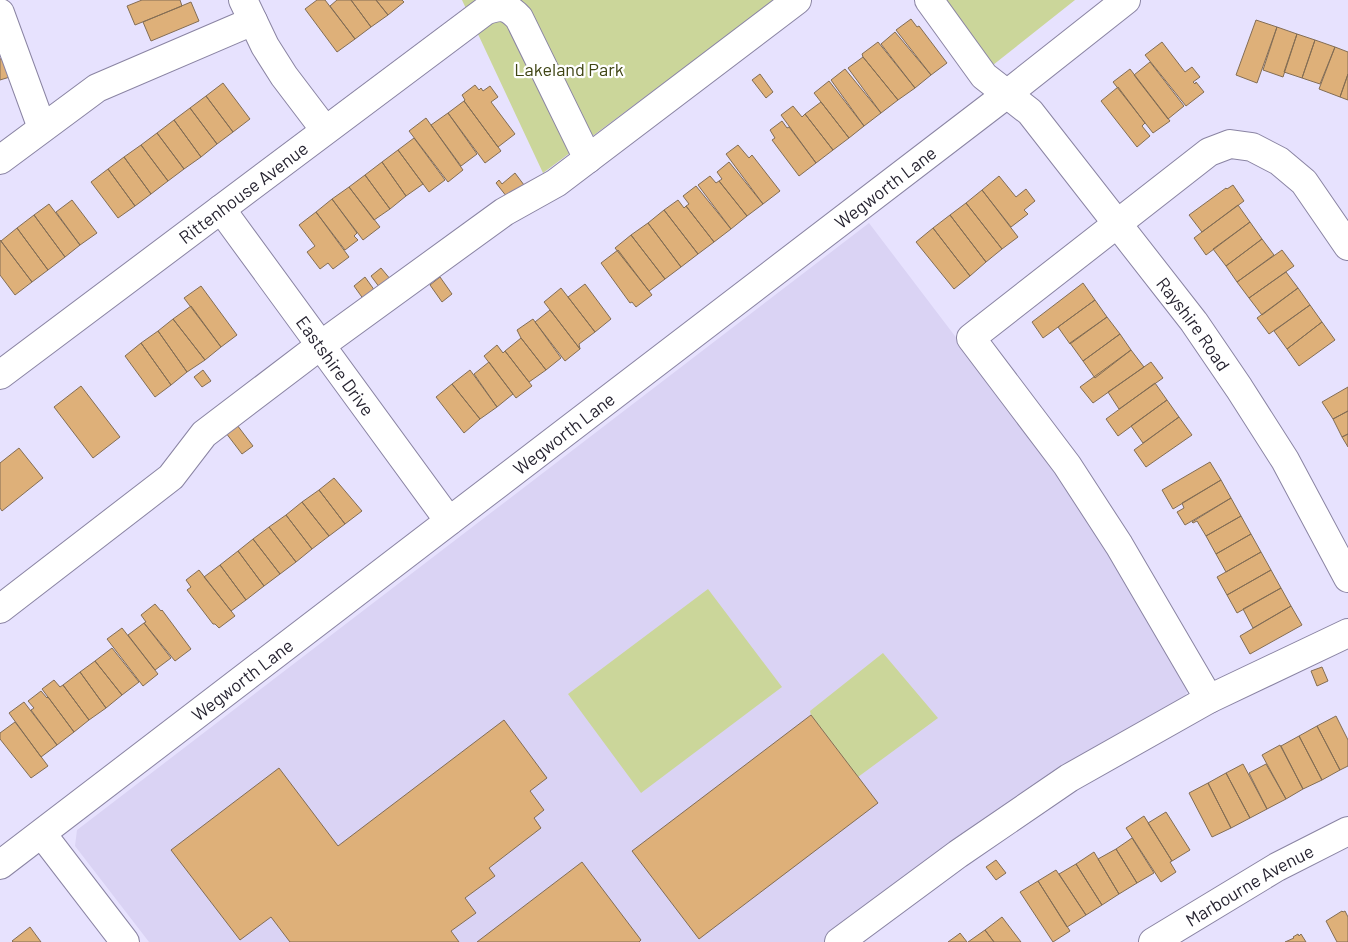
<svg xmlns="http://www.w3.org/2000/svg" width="1348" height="942" viewBox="0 0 1348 942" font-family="Barlow,sans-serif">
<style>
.built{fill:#dad3f4}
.green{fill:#cbd69a}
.building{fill:#deb079;stroke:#836d54}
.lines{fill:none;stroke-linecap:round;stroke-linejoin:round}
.minor-casing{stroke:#8a84a3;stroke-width:30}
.minor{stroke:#fff;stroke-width:28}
.labels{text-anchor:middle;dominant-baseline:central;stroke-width:4.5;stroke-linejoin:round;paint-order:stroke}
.park-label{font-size:18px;fill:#404615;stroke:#fff}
.street-label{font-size:18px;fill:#262330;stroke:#fff}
</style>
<rect width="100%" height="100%" fill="#e7e2fe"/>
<!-- built -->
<path class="built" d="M869 223 1056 469 1110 552 1190 686 1181 704 954 843 825 942H149L75 846 77 830Z"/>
<!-- green -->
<path class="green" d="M462 0H775L543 173Z
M943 0H1075L993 65Z
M708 589 782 687 641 793 568 694Z
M883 653 938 718 858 777 811 715 810 711Z"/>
<!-- building -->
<path class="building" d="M142 0H180L182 6 135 25 127 6Z
M317 0H325L355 39 337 52 305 9Z
M337 0H351L371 27 355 39 330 6Z
M351 0H376L388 15 371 27Z
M376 0H402L404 2 388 15Z
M191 2 199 21 151 41 143 22Z
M911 19 917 27 919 26 947 63 931 75 896 30Z
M1256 20 1277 27 1257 83 1236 75Z
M1277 27 1297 34 1283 77 1263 70Z
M895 32 931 75 915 88 881 44Z
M1297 34 1315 40 1302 78 1284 72Z
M1315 40 1335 47 1320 84 1302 78Z
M878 42 915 88 898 100 863 57 862 54Z
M1162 42 1185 72 1192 67 1200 77 1193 82 1195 84 1196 82 1204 92 1186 106 1145 55Z
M1335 47 1348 52V74L1340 97 1319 89Z
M5 57 13 76 0 80V59Z
M863 57 898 100 881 113 848 68Z
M1150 62 1184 106 1168 119 1134 75Z
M845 69 881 113 864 126 831 80Z
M1130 69 1170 121 1153 133 1113 82Z
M760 74 773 92 766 98 752 80Z
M1348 74V100L1340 97Z
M829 81 864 126 849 138 814 93Z
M223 83 250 119 233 132 206 96Z
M475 85 479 90 481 88 483 91 490 86 498 97 491 102 515 134 498 147 464 101 465 100 462 95Z
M1118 87 1145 123 1142 126 1150 136 1137 147 1101 101Z
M206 96 233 132 217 144 190 108Z
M464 101 501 151 485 163 448 113Z
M821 102 849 138 833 150 805 114Z
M793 106 802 117 805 114 833 150 816 163 781 115Z
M190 108 217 144 201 157 174 120Z
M448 113 477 154 461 166 431 125Z
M426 118 463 170 448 182 409 131Z
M174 120 201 157 184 169 157 133Z
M782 121 787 128 789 127 816 163 799 176 772 140 775 138 770 130Z
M157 133 184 169 168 181 141 145Z
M414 138 445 180 429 192 398 150Z
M141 145 168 181 151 194 124 157Z
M738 145 749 158 752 155 780 191 763 204 726 154Z
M398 150 423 184 406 196 382 162Z
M124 157 151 194 135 206 108 169Z
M382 162 406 196 390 209 365 175Z
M729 162 763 204 747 216 719 181 722 179 717 172Z
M108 169 135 206 118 218 91 182Z
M515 173 524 185 507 197 496 183 499 180 502 184Z
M365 175 390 209 374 220 349 187Z
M710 176 716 183 719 181 747 216 731 229 698 185Z
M999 176 1016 197 1026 189 1035 201 1024 210 1028 214 1011 227 982 190Z
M1233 185 1244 201 1202 232 1189 215 1226 188 1227 189Z
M696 186 731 229 714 242 686 206 689 204 683 196Z
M349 187 380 227 363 240 332 199Z
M982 190 1018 237 1002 249 966 203Z
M332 199 357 233 354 236 358 240 345 250 316 212Z
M72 200 97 233 80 245 56 212Z
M678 200 684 208 686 206 714 242 698 254 664 210Z
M966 203 1002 249 986 262 950 215Z
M49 204 80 245 65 257 34 215Z
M1238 205 1250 222 1206 255 1194 238Z
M664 210 698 254 681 267 648 223Z
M316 212 349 257 333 269 328 263 320 269 307 252 315 246 299 225Z
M34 215 65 257 48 270 17 228Z
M950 215 986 262 970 276 933 228Z
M1250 222 1262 239 1226 266 1213 249Z
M648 223 681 267 665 279 631 235Z
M17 228 48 270 32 282 1 241Z
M933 228 970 276 954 289 916 242Z
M631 235 665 279 649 291 615 248Z
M1262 239 1274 255 1237 282 1226 266Z
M0 240 32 282 15 295 0 275Z
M618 250 652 295 636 307 632 302 630 303 601 263Z
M1282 250 1294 266 1249 298 1237 282Z
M381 268 391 280 380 288 371 276Z
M1286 272 1298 288 1262 315 1249 298Z
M365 277 375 291 364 300 354 286Z
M440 277 452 294 442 302 430 285Z
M1083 283 1095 300 1043 338 1032 322Z
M585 284 611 319 595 332 568 297Z
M201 286 237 335 221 347 184 298Z
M561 288 595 332 579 344 580 349 544 302Z
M1298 288 1310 305 1269 334 1257 318Z
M1095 300 1107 317 1070 344 1058 327Z
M1310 305 1322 322 1287 349 1274 331Z
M191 306 221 347 205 360 173 319Z
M550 310 580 349 565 361 535 322Z
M1107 317 1120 334 1083 361 1070 343Z
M173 319 205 360 187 372 158 331Z
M533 319 561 358 546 370 521 338 517 330Z
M1322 322 1335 340 1299 366 1287 349Z
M158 331 187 372 171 385 141 343Z
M1120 334 1131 350 1095 378 1083 361Z
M521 338 546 370 529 382 505 351Z
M141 343 171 385 155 397 125 356Z
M497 345 503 353 505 351 532 386 516 398 484 356Z
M1131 350 1144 367 1093 403 1080 387Z
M489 362 513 394 497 407 474 374Z
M1151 362 1163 378 1119 409 1108 392Z
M203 370 211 381 202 387 194 377Z
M470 370 497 407 480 419 452 384Z
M1155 383 1167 400 1118 436 1106 419Z
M452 384 480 419 464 433 436 397Z
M81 386 120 437 93 458 54 407Z
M1348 387V411L1333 419 1322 402Z
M1167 400 1179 417 1143 443 1131 426Z
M1348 411V434L1342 437 1333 419Z
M1179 417 1192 435 1146 467 1134 450Z
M237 425 253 446 242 454 226 433Z
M1348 434V447L1342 437Z
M19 448 43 478 2 511 0 508V463Z
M1210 462 1221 480 1173 509 1162 490Z
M334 478 362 511 345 524 319 490Z
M1221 480 1231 498 1185 525 1177 512 1184 508 1182 503Z
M319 490 345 524 329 536 302 502Z
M1231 498 1241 516 1206 536 1197 521 1193 523 1192 522Z
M302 502 329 536 312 549 286 515Z
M286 515 312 549 296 562 269 527Z
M1241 516 1251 534 1216 554 1206 536Z
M269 527 296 562 280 574 253 539Z
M1251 534 1261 552 1226 572 1216 554Z
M253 539 280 574 264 586 238 551Z
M238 551 264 586 246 600 220 565Z
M1261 552 1271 570 1227 595 1217 577Z
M220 565 246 600 231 611 204 577Z
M199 570 235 616 219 628 215 624H213L187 590 191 587 186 580Z
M1271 570 1281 588 1237 613 1227 595Z
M1281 588 1291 606 1253 628 1243 609Z
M155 604 161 611 162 610 191 649 175 661 144 623 146 622 141 615Z
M1291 606 1302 625 1250 654 1240 636Z
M144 623 171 658 155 670 128 635Z
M122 628 158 674 143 686 107 639Z
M112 648 139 682 122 695 95 661Z
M95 661 122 695 106 708 80 672Z
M1322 667 1328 681 1317 686 1311 671Z
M80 672 106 708 89 720 63 685Z
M54 680 60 687 63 685 89 720 74 732 42 689Z
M41 691 47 698 48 697 74 732 57 745 31 710 34 708 28 701Z
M24 702 57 745 41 757 9 713Z
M811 715 878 803 699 939 632 851Z
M1336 716 1348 740V766L1340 770 1317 726Z
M504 720 547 778 530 791 544 810 534 818 541 828 489 868 495 876 465 898 476 913 451 931 459 942H290L271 917 240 940 171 850 279 768 338 846Z
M15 722 48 766 31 778 0 739V733Z
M1317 726 1340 770 1322 780 1299 736Z
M1299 736 1322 780 1303 789 1281 746Z
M1280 745 1303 789 1286 799 1262 755Z
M1243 764 1267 809 1250 818 1226 773Z
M1266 764 1286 799 1267 809 1249 773Z
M1226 773 1250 818 1231 828 1208 783Z
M1208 783 1231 828 1212 837 1189 793Z
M1166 812 1190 850 1172 861 1148 823Z
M1144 816 1172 861 1170 862 1176 872 1161 882 1126 828Z
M1132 838 1154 873 1137 883 1116 849Z
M1116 849 1137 883 1119 894 1098 859Z
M1094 852 1119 894 1102 905 1076 864Z
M996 860 1006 873 996 880 986 867Z
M582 862 641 940 639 942H477Z
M1076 864 1102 905 1086 915 1059 874Z
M1056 870 1086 915 1067 927 1038 881Z
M1038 881 1070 931 1053 942 1020 892Z
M1342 911 1343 912 1345 911 1348 917V942H1337L1326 921Z
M1002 917 1021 942H994L985 930Z
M30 927 41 942H13L12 941Z
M985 930 994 942H968Z
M960 933 967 942H948L959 934Z
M1298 934 1299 936 1301 934 1306 942H1285L1294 938 1293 937Z"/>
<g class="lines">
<defs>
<g id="minor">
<path d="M243 0 265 46 284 76 325 130"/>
<path id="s1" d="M929 0 984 76 1030 112 1194 322 1239 388 1285 460 1348 578"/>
<path d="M0 13 42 128"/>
<path d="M0 160 97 88 253 21"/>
<path id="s2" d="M221 209 449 521"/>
<path id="s3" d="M0 375 485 11C500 5 507 5 519 18L588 159"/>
<path d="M0 609 171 477 204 434 321 345 504 212 556 183 797 0"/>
<path d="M1209 699 1119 545 1067 465 971 338 1209 152 1230 144 1252 147 1279 161 1304 182 1348 246"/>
<path d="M42 834 125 942"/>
<path id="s4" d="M0 865 1007 94 1126 0"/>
<path d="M839 942 958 854 1069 778 1209 699 1348 633"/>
<path id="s5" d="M1153 942 1277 867 1348 831"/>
</g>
</defs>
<!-- minor casing -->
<use href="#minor" class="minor-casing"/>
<!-- minor -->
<use href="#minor" class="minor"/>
</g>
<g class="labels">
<!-- park labels -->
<g class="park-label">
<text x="569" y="69">Lakeland Park</text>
</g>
<!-- street labels -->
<g class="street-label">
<text stroke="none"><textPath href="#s4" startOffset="1115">Wegworth Lane</textPath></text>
<text stroke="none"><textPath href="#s3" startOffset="304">Rittenhouse Avenue</textPath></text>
<text stroke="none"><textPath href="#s1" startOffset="420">Rayshire Road</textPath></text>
<text stroke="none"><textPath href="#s2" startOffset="194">Eastshire Drive</textPath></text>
<text stroke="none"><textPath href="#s4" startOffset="710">Wegworth Lane</textPath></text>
<text stroke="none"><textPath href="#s4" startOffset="305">Wegworth Lane</textPath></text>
<text stroke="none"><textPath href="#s5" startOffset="112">Marbourne Avenue</textPath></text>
</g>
</g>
</svg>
